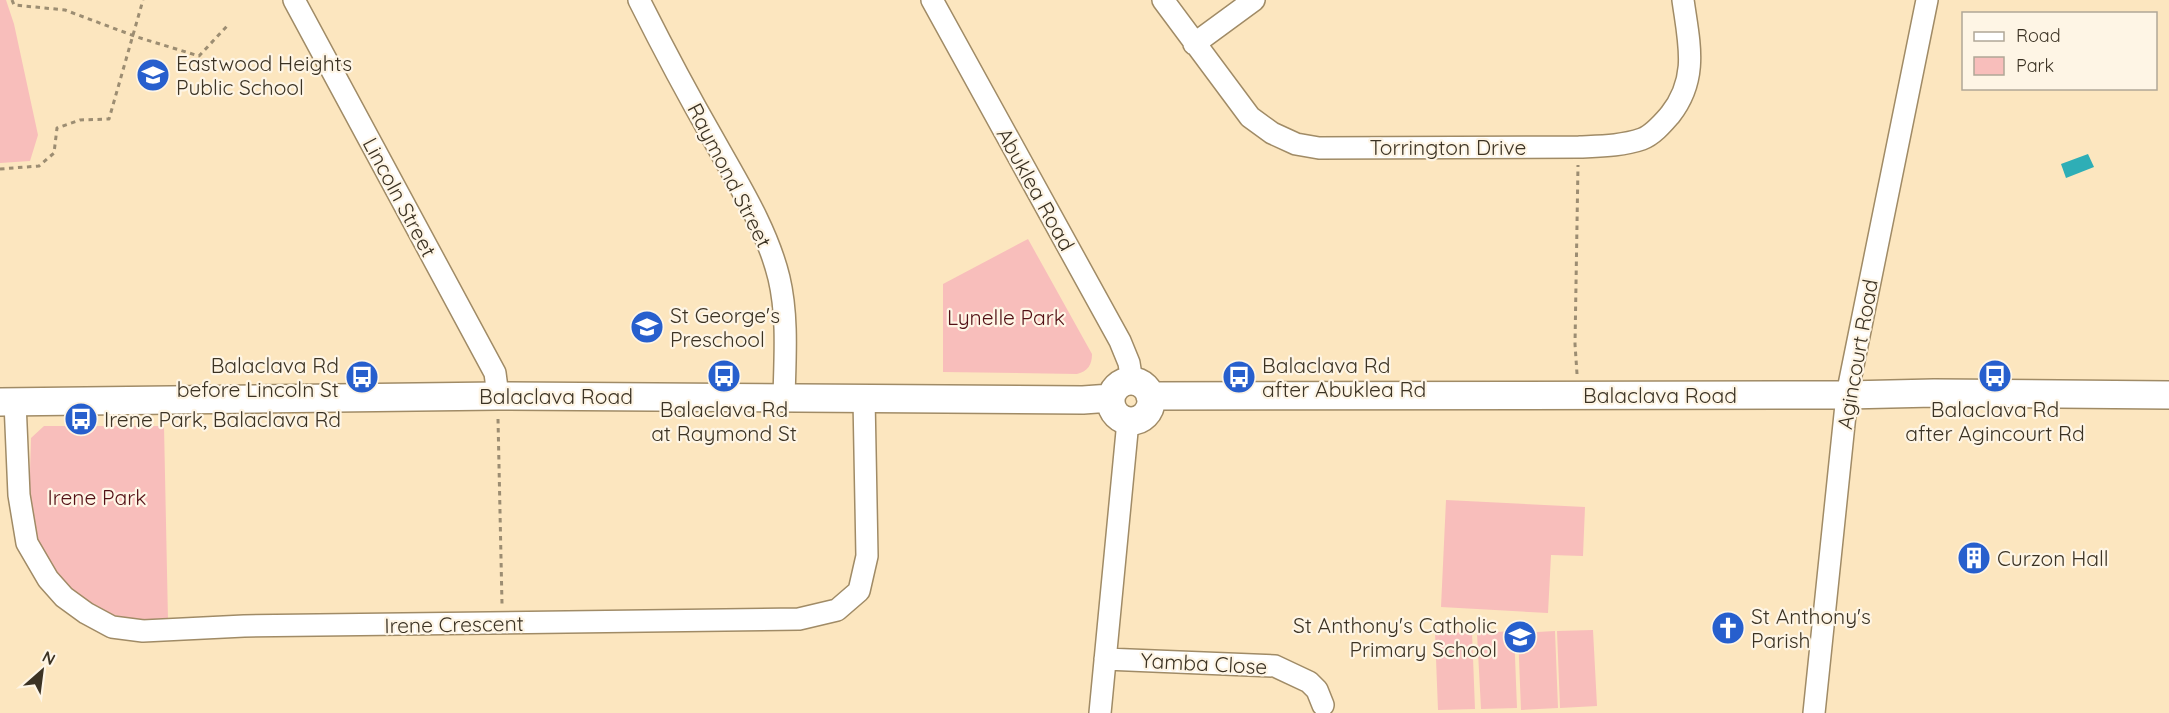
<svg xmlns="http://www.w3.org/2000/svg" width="2169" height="713" viewBox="0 0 2169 713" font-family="Quicksand,sans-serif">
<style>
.green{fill:#f8bebb}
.water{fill:#2eaeb6}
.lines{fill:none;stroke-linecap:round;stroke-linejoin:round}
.minor-casing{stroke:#a08b66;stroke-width:24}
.major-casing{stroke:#a08b66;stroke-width:30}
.path{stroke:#9c8d72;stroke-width:3;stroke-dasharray:4.5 4.5;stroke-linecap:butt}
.minor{stroke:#fff;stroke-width:21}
.major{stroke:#fff;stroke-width:27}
.labels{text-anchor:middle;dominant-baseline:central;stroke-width:4.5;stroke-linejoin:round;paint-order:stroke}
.poi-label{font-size:21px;fill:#3b3223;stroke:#fef5e5;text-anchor:start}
.street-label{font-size:21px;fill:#3b3223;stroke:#fef5e5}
.park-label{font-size:21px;fill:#531015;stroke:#fef5e5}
</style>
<rect width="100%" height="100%" fill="#fce6bf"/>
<!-- green -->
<path class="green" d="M0 0H6L14 24 38 135 30 161 0 163Z
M1028 239 1092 354C1092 365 1088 371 1077 374L943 372V284Z
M44 426H164L168 620 129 619 103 612 78 595 58 575 40 547 29 505 31 438Z
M1446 500 1585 507 1583 556 1551 555 1548 613 1441 607Z
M1593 630 1597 706 1560 708 1557 631Z
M1514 631 1517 708 1481 709 1477 633Z
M1555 631 1558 708 1521 710 1518 633Z
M1472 632 1475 709 1438 710 1435 633Z"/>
<!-- water -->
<path class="water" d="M2088 154 2094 167 2066 178 2061 164Z"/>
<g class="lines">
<defs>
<path id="minor" d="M294 0 495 373 498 396
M639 0C663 48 688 95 715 142 739 185 767 229 779 278 788 316 785 358 784 397
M932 0 1120 341 1129 363 1132 382
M1163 0 1250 117 1272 133 1296 144 1319 148 1579 147C1600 146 1622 146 1642 139 1653 135 1663 123 1670 115 1699 78 1689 43 1683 0
M1194 44 1254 0
M15 402 19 495 27 543 48 579 64 597 86 613 112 627 143 631 244 626 799 619 837 610 859 591 867 556 864 398
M1105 659 1275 666 1309 682 1317 690 1323 705
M1100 713 1128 421
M1814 713 1847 395 1927 0"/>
<path id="major" d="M1111 401a20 20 0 1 1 40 0a20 20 0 1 1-40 0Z
M1150 396 1847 395 1934 393 2169 395
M0 402 498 396 1083 400 1111 398"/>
</defs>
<!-- minor casing -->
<use href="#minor" class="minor-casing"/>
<!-- major casing -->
<use href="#major" class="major-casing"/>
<!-- path -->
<path class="path" d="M12 0 14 5 65 10 137 37 199 56 228 25
M0 169 39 166 54 153 57 128 80 120 109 119 143 0
M1577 374 1575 344 1578 165
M498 419 502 604"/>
<!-- minor -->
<use href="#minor" class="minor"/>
<!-- major -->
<use href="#major" class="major"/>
</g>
<!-- icons -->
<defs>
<symbol id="school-disc" viewBox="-11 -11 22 22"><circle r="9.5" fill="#275fcd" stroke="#fef5e5"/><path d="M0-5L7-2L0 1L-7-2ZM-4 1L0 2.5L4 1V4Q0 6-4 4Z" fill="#fff"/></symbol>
<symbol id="bus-disc" viewBox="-11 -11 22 22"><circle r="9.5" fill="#275fcd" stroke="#fef5e5"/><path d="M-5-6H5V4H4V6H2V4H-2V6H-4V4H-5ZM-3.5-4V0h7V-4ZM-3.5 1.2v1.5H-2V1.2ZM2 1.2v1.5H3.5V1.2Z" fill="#fff"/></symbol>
<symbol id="building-disc" viewBox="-11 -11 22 22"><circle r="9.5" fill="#275fcd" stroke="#fef5e5"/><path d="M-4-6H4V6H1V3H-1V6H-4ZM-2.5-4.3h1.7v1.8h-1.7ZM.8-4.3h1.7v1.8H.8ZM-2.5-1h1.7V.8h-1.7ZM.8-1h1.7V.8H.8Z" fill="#fff"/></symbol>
<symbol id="church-disc" viewBox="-11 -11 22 22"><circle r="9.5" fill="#275fcd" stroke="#fef5e5"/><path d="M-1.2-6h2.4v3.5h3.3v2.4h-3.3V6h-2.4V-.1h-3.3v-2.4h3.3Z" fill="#fff"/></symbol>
</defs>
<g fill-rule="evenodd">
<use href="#school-disc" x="134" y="56" width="38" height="38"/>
<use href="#school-disc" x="628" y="308" width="38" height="38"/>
<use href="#bus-disc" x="705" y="357" width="38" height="38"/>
<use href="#bus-disc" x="1976" y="357" width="38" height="38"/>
<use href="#bus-disc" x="343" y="358" width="38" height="38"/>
<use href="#bus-disc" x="1220" y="358" width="38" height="38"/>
<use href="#bus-disc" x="62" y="400" width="38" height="38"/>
<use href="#building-disc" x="1955" y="539" width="38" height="38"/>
<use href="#church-disc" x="1709" y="609" width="38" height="38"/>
<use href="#school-disc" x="1501" y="618" width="38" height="38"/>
</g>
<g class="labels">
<!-- poi labels -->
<g class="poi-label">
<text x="176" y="63">Eastwood Heights<tspan x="176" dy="24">Public School</tspan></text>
<text x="670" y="315">St George's<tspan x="670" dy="24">Preschool</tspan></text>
<text x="339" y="365" text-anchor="end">Balaclava Rd<tspan x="339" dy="24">before Lincoln St</tspan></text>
<text x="1262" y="365">Balaclava Rd<tspan x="1262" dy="24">after Abuklea Rd</tspan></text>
<text x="724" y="409" text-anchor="middle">Balaclava Rd<tspan x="724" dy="24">at Raymond St</tspan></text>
<text x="1995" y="409" text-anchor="middle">Balaclava Rd<tspan x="1995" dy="24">after Agincourt Rd</tspan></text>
<text x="104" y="419">Irene Park, Balaclava Rd</text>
<text x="1997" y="558">Curzon Hall</text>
<text x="1751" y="616">St Anthony's<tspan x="1751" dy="24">Parish</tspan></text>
<text x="1497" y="625" text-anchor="end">St Anthony's Catholic<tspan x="1497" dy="24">Primary School</tspan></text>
</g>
<!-- street labels -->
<g class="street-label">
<text x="1448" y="147">Torrington Drive</text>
<text transform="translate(730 175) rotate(63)">Raymond Street</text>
<text transform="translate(1036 189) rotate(61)">Abuklea Road</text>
<text transform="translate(400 197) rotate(62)">Lincoln Street</text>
<text transform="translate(1857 354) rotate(-80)">Agincourt Road</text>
<text x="1660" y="395">Balaclava Road</text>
<text x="556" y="396">Balaclava Road</text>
<text transform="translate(454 624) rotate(-1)">Irene Crescent</text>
<text transform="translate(1204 663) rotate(3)">Yamba Close</text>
</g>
<!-- park labels -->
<g class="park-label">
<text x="1006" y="317">Lynelle Park</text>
<text x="97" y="497">Irene Park</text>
</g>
</g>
<!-- legend -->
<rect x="1962" y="12" width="195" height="78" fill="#fef5e5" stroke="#b0a797" stroke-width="1.5"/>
<rect x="1974" y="32" width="30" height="9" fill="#ffffff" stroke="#b0a797" stroke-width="1.5"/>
<text x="2016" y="42" font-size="18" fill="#3b3223">Road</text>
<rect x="1974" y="57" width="30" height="18" fill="#f8bebb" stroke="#b0a797" stroke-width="1.5"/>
<text x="2016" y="72" font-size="18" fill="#3b3223">Park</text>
<!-- north arrow -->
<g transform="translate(42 671) rotate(28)" stroke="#fef5e5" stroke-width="4.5" paint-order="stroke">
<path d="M0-4.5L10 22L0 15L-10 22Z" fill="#3b3223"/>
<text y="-9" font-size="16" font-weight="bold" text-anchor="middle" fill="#3b3223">N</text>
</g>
</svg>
